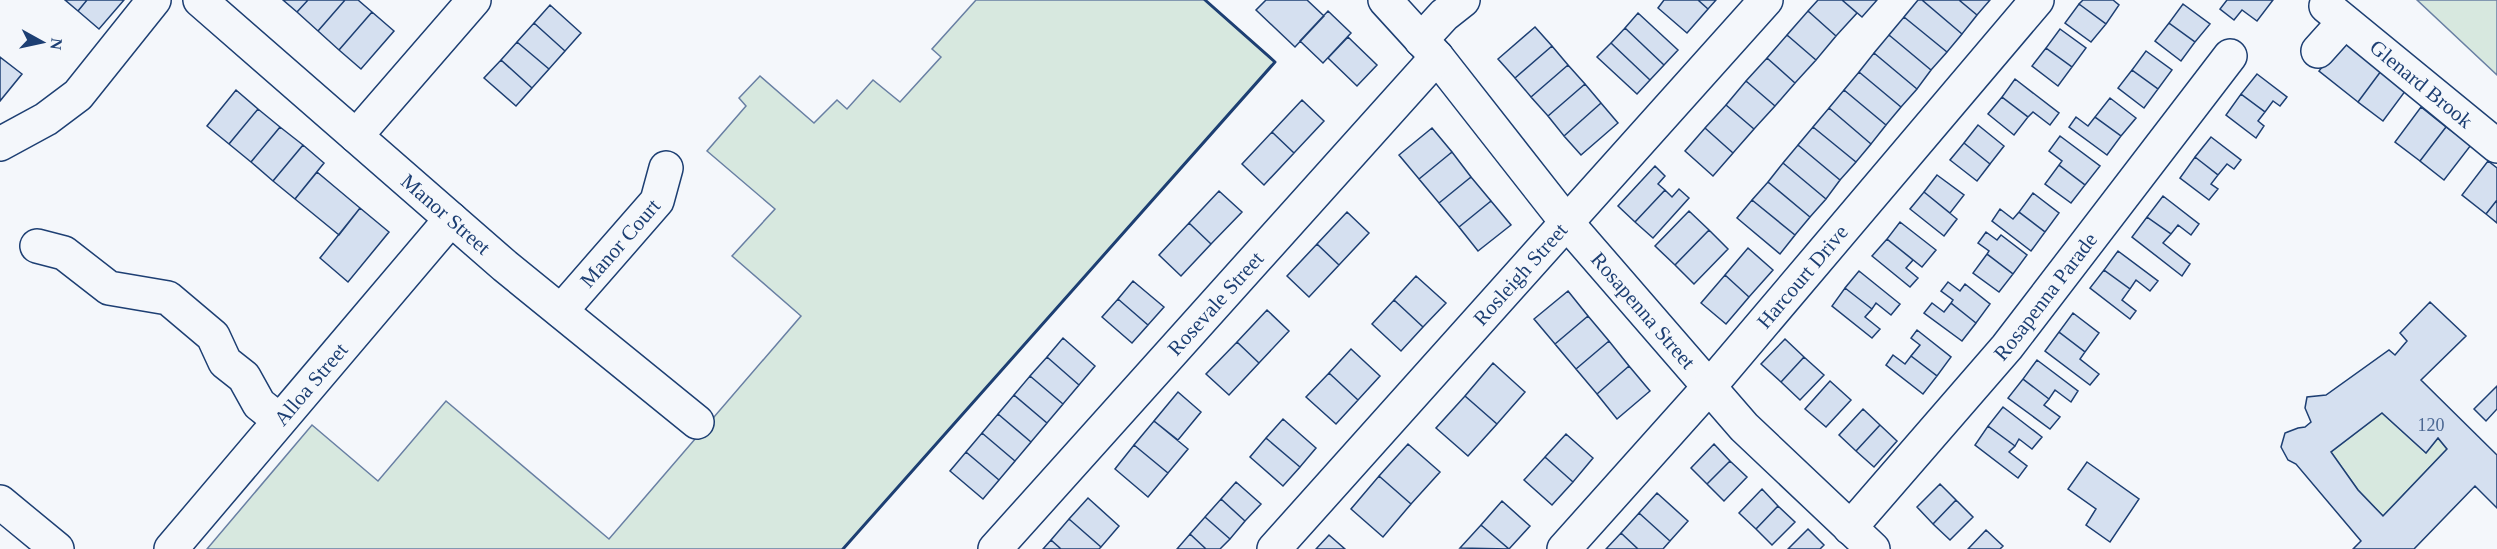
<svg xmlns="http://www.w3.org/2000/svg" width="2497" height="549" viewBox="0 0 2497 549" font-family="Georgia,serif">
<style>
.green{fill:#d7e8df;stroke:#687fa3;stroke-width:1.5}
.building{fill:#d5e0f0;stroke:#1d3f73;stroke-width:1.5;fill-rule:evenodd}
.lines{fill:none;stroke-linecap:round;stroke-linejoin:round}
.minor-casing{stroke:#1d3f73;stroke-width:36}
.minor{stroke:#f4f7fb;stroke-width:33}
.wall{stroke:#1d3f73;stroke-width:3}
.labels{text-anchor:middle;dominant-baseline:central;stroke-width:4.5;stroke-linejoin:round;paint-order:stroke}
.number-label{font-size:18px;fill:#4b6792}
.street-label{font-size:21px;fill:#1d3f73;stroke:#f4f7fb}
</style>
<rect width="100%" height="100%" fill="#f4f7fb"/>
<!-- green -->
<path class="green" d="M976 0H1205L1275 62 843 549H207L312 425 378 481 446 401 609 539 801 316 732 256 775 209 707 151 746 106 739 98 760 76 814 123 837 100 847 109 873 80 900 102 941 57 932 49Z
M2417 0H2497V75Z
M2382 413 2426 453 2438 438 2447 449 2383 516 2358 490 2331 452Z"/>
<!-- building -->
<path class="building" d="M65 0H87L78 11Z
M87 0H124L99 29 78 11Z
M283 0H308L297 12Z
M308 0H345L318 31 297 12Z
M345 0H358L372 12 339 50 318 31Z
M1266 0H1307L1324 16 1295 47 1256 10Z
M1664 0H1698L1708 9 1687 33 1658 8Z
M1698 0H1716L1708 9Z
M1818 0H1842L1857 13 1836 36 1808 11Z
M1842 0H1877L1862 17Z
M1918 0H1922L1962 34 1947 52 1904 17Z
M1922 0H1959L1977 15 1962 34Z
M1959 0H1990L1977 15Z
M2083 0H2113L2119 5 2106 24 2079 4Z
M2227 0H2273L2257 21 2242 10 2234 20 2220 9Z
M2079 4 2106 24 2091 42 2065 23Z
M2183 4 2210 24 2195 42 2169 23Z
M550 5 581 33 565 51 534 23Z
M1328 11 1351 33 1323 63 1300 41Z
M1808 11 1836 36 1816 60 1787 35Z
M372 12 394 31 361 69 339 50Z
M1638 13 1678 50 1664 65 1625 28Z
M1904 17 1947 52 1931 70 1889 35Z
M534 23 565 51 549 69 517 42Z
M2169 23 2195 42 2181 61 2155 41Z
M1535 27 1552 46 1515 78 1498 59Z
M1625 28 1664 65 1650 80 1611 43Z
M2060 29 2086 48 2072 67 2046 48Z
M1787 35 1816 60 1795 83 1767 58Z
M1889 35 1931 70 1917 89 1874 53Z
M1348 37 1377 65 1357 86 1328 58Z
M2345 37 2384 67 2358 102 2319 71Z
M517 42 549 69 532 88 501 60Z
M1611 43 1650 80 1637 94 1597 57Z
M1552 46 1568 65 1531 97 1515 78Z
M2046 48 2072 67 2058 86 2032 66Z
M2146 51 2172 70 2158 89 2132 70Z
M1874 53 1917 89 1901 107 1859 72Z
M0 57 22 74 0 101Z
M1767 58 1795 83 1775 106 1746 81Z
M501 60 532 88 516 106 484 78Z
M1568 65 1585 84 1548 116 1531 97Z
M2384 67 2409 86 2383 121 2358 102Z
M2132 70 2158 89 2144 108 2118 88Z
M1859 72 1901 107 1886 125 1844 90Z
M2257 74 2287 97 2280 106 2273 101 2265 112 2241 94Z
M2015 79 2059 113 2050 125 2033 112 2028 117 2002 97Z
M1746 81 1775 106 1754 129 1726 105Z
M1585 84 1601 103 1564 136 1548 116Z
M236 90 258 109 229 144 207 126Z
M1844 90 1886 125 1871 144 1829 108Z
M2241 94 2265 112 2258 121 2264 126 2256 138 2226 115Z
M2002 97 2028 117 2014 135 1988 114Z
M2110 98 2136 118 2121 136 2095 117Z
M1302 100 1324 121 1294 153 1272 132Z
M1601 103 1618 123 1581 155 1564 136Z
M1726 105 1754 129 1733 153 1705 128Z
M2421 107 2446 127 2420 161 2395 142Z
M1829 108 1871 144 1856 162 1813 127Z
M258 109 280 127 251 162 229 144Z
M2076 117 2088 126 2095 117 2121 136 2107 155 2069 127Z
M1978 125 2004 146 1990 164 1964 143Z
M280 127 303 145 273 181 251 162Z
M1813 127 1856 162 1840 180 1798 145Z
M2446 127 2471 145 2444 180 2420 161Z
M1432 128 1452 152 1419 179 1399 155Z
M1705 128 1733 153 1713 176 1685 151Z
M1272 132 1294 153 1264 185 1242 164Z
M2060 136 2100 166 2085 185 2059 165 2062 161 2049 151Z
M2211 137 2241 160 2234 169 2227 164 2218 175 2195 157Z
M1964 143 1990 164 1977 181 1950 160Z
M303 145 324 163 295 199 273 181Z
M1798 145 1840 180 1826 199 1783 163Z
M1452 152 1471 177 1439 203 1419 179Z
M2195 157 2218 175 2211 184 2218 189 2209 200 2180 178Z
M2488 161 2497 168V200L2486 214 2462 195Z
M1783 163 1826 199 1810 217 1768 182Z
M2059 165 2085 185 2071 203 2045 184Z
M1655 166 1665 176 1658 184 1665 190 1635 222 1618 206Z
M317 172 360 208 339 235 295 199Z
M1937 175 1964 195 1950 213 1924 192Z
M1471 177 1491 201 1459 227 1439 203Z
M1768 182 1810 217 1795 235 1752 200Z
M1679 189 1689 198 1653 238 1635 222 1665 190 1672 197Z
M1219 191 1242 212 1211 244 1189 223Z
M1924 192 1957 219 1944 236 1910 209Z
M2033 193 2059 213 2045 232 2019 212Z
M2163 196 2199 224 2191 235 2178 225 2171 234 2147 217Z
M1752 200 1795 235 1780 254 1737 218Z
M2497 200V223L2486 214Z
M1491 201 1511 225 1478 251 1459 227Z
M360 208 389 232 348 282 320 258Z
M2000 209 2013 219 2019 212 2045 232 2031 251 1992 221Z
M1689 211 1709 230 1675 265 1655 246Z
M1347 212 1369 233 1339 265 1317 244Z
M2147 217 2171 234 2163 243 2190 264 2182 276 2132 237Z
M1900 222 1936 250 1922 267 1887 239Z
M1189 223 1211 244 1181 276 1159 255Z
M1709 230 1728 249 1694 284 1675 265Z
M1986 232 1997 240 2001 235 2027 255 2013 274 1987 254 1989 251 1978 243Z
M1887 239 1913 260 1906 268 1918 278 1910 287 1872 256Z
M1317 244 1339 265 1309 297 1287 276Z
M1748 248 1773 270 1749 297 1725 275Z
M2118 251 2158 281 2150 291 2136 280 2130 289 2104 270Z
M1987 254 2013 274 1999 292 1973 273Z
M2104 270 2130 289 2122 300 2136 311 2130 319 2090 288Z
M1859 271 1900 304 1891 315 1876 303 1872 309 1845 288Z
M1725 275 1749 297 1726 324 1701 303Z
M1416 276 1446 303 1423 327 1394 300Z
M1133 281 1164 307 1148 325 1118 299Z
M1948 282 1960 291 1965 284 1990 304 1976 323 1951 303 1953 300 1941 291Z
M1845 288 1872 309 1865 317 1880 329 1872 338 1832 306Z
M1568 291 1588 316 1555 344 1534 319Z
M1118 299 1148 325 1132 343 1102 317Z
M1394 300 1423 327 1401 351 1372 324Z
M2430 302 2466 336 2421 380 2497 455V508L2475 486 2414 549H2353L2361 541 2296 464 2288 460 2281 447 2285 433 2298 428 2305 427 2311 422 2305 408 2307 397 2326 395 2389 350 2395 355 2407 341 2400 333ZM2382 413 2426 453 2438 438 2447 449 2383 516 2358 490 2331 452Z
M1932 303 1944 312 1951 303 1976 323 1962 341 1924 313Z
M1267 310 1289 331 1259 363 1237 342Z
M2073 313 2099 333 2085 352 2059 332Z
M1588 316 1609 341 1576 369 1555 344Z
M1917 330 1951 357 1937 376 1911 356 1920 345 1911 338Z
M2059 332 2085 352 2080 359 2099 374 2090 385 2045 351Z
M1063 338 1095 366 1079 385 1047 357Z
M1785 339 1804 357 1781 382 1761 364Z
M1609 341 1629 366 1597 394 1576 369Z
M1237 342 1259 363 1229 395 1206 374Z
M1351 349 1380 376 1358 400 1329 373Z
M1893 355 1905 364 1911 356 1937 376 1923 394 1886 365Z
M1047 357 1079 385 1063 404 1030 376Z
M1804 357 1824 375 1800 400 1781 382Z
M2037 360 2078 391 2071 402 2055 390 2049 399 2023 379Z
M1493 363 1525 392 1497 424 1465 396Z
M1629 366 1650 391 1617 419 1597 394Z
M1329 373 1358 400 1336 424 1306 397Z
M1030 376 1063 404 1047 423 1014 395Z
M2023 379 2049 399 2044 405 2060 417 2050 429 2008 398Z
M1830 381 1851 400 1826 427 1805 409Z
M2497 386V409L2486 421 2474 409Z
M1178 392 1201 412 1178 440 1154 421Z
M1014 395 1047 423 1031 442 998 414Z
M1465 396 1497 424 1468 456 1436 428Z
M2003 407 2042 437 2032 449 2019 439 2015 446 1988 426Z
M1863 409 1880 425 1856 451 1839 435Z
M998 414 1031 442 1015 461 982 433Z
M1283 419 1316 448 1300 467 1266 438Z
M1154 421 1188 449 1168 473 1134 445Z
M1880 425 1897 441 1874 467 1856 451Z
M1988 426 2015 446 2009 452 2027 466 2018 478 1975 445Z
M982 433 1015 461 999 480 966 452Z
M1566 434 1593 458 1573 482 1545 457Z
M1266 438 1300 467 1283 486 1250 457Z
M1408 444 1440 472 1411 504 1379 476Z
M1714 444 1730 461 1707 484 1691 468Z
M1134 445 1168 473 1148 497 1115 469Z
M966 452 999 480 983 499 950 471Z
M1545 457 1573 482 1552 505 1524 480Z
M1730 461 1747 477 1724 501 1707 484Z
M2087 462 2139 499 2110 542 2086 525 2096 509 2068 489Z
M1379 476 1411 504 1383 537 1351 509Z
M1236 482 1261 504 1245 521 1221 499Z
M1940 484 1956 500 1933 524 1917 507Z
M1762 489 1778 506 1756 529 1739 513Z
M1657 493 1688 521 1670 541 1639 513Z
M1088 498 1119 526 1101 547 1069 519Z
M1221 499 1245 521 1230 539 1205 517Z
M1956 500 1973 517 1950 540 1933 524Z
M1502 501 1530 526 1509 549 1481 525Z
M1778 506 1795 522 1772 545 1756 529Z
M1639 513 1670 541 1663 549H1638L1621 533Z
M1205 517 1230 539 1220 549H1206L1190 534Z
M1069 519 1101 547 1099 549H1061L1051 540Z
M1481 525 1509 549 1460 548Z
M1808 529 1824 545 1820 549H1788Z
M1986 530 2003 546 2000 549H1968Z
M1621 533 1638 549H1606Z
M1190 534 1206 549H1177Z
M1329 535 1345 549H1316Z
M1051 540 1061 549H1043Z"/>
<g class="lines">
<defs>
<g id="minor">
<path id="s1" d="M200 0 505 266 697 422"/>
<path id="s2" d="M1385 0 1437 57 1568 224 1744 427 1873 549"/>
<path id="s3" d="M2326 6 2497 146"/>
<path d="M1421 40 1444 15 1463 0"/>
<path d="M2318 51 2344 22"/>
<path d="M356 136 474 0"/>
<path d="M0 144 46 119 78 95 154 0"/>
<path d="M37 246 64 253 109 288 168 298 213 336 225 362 244 377 259 404 279 420"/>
<path id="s4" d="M561 311 657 201 666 168"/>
<path d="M0 502 57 549"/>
<path id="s5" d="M1850 528 2007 347 2230 56"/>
<path id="s6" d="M171 549 451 219"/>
<path id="s7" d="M995 549 1437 57"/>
<path id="s8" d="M1274 549 1766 0"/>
<path id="s9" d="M1564 549 1709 387 2037 0"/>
</g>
</defs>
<!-- minor casing -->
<use href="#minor" class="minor-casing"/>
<!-- minor -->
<use href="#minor" class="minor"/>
<!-- wall -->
<path class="wall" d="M843 549 1275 62 1205 0"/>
</g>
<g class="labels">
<!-- number labels -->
<g class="number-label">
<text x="2431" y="425">120</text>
</g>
<!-- street labels -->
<g class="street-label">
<text stroke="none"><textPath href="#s3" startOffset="123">Glenard Brook</textPath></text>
<text stroke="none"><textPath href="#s1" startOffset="326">Manor Street</textPath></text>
<text stroke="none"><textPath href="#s4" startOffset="90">Manor Court</textPath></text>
<text stroke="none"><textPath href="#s8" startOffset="369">Rosleigh Street</textPath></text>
<text stroke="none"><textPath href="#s9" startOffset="362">Harcourt Drive</textPath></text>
<text stroke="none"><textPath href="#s5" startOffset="303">Rosapenna Parade</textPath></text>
<text stroke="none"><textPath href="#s7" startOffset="330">Rosevale Street</textPath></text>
<text stroke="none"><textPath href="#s2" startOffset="404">Rosapenna Street</textPath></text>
<text stroke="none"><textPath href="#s6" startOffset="216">Alloa Street</textPath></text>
</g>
</g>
<!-- north arrow -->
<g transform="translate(42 42) rotate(98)" stroke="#f4f7fb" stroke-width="4.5" paint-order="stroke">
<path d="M0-4.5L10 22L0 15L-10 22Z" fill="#1d3f73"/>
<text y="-9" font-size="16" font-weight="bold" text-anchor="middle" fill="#1d3f73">N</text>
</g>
</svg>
